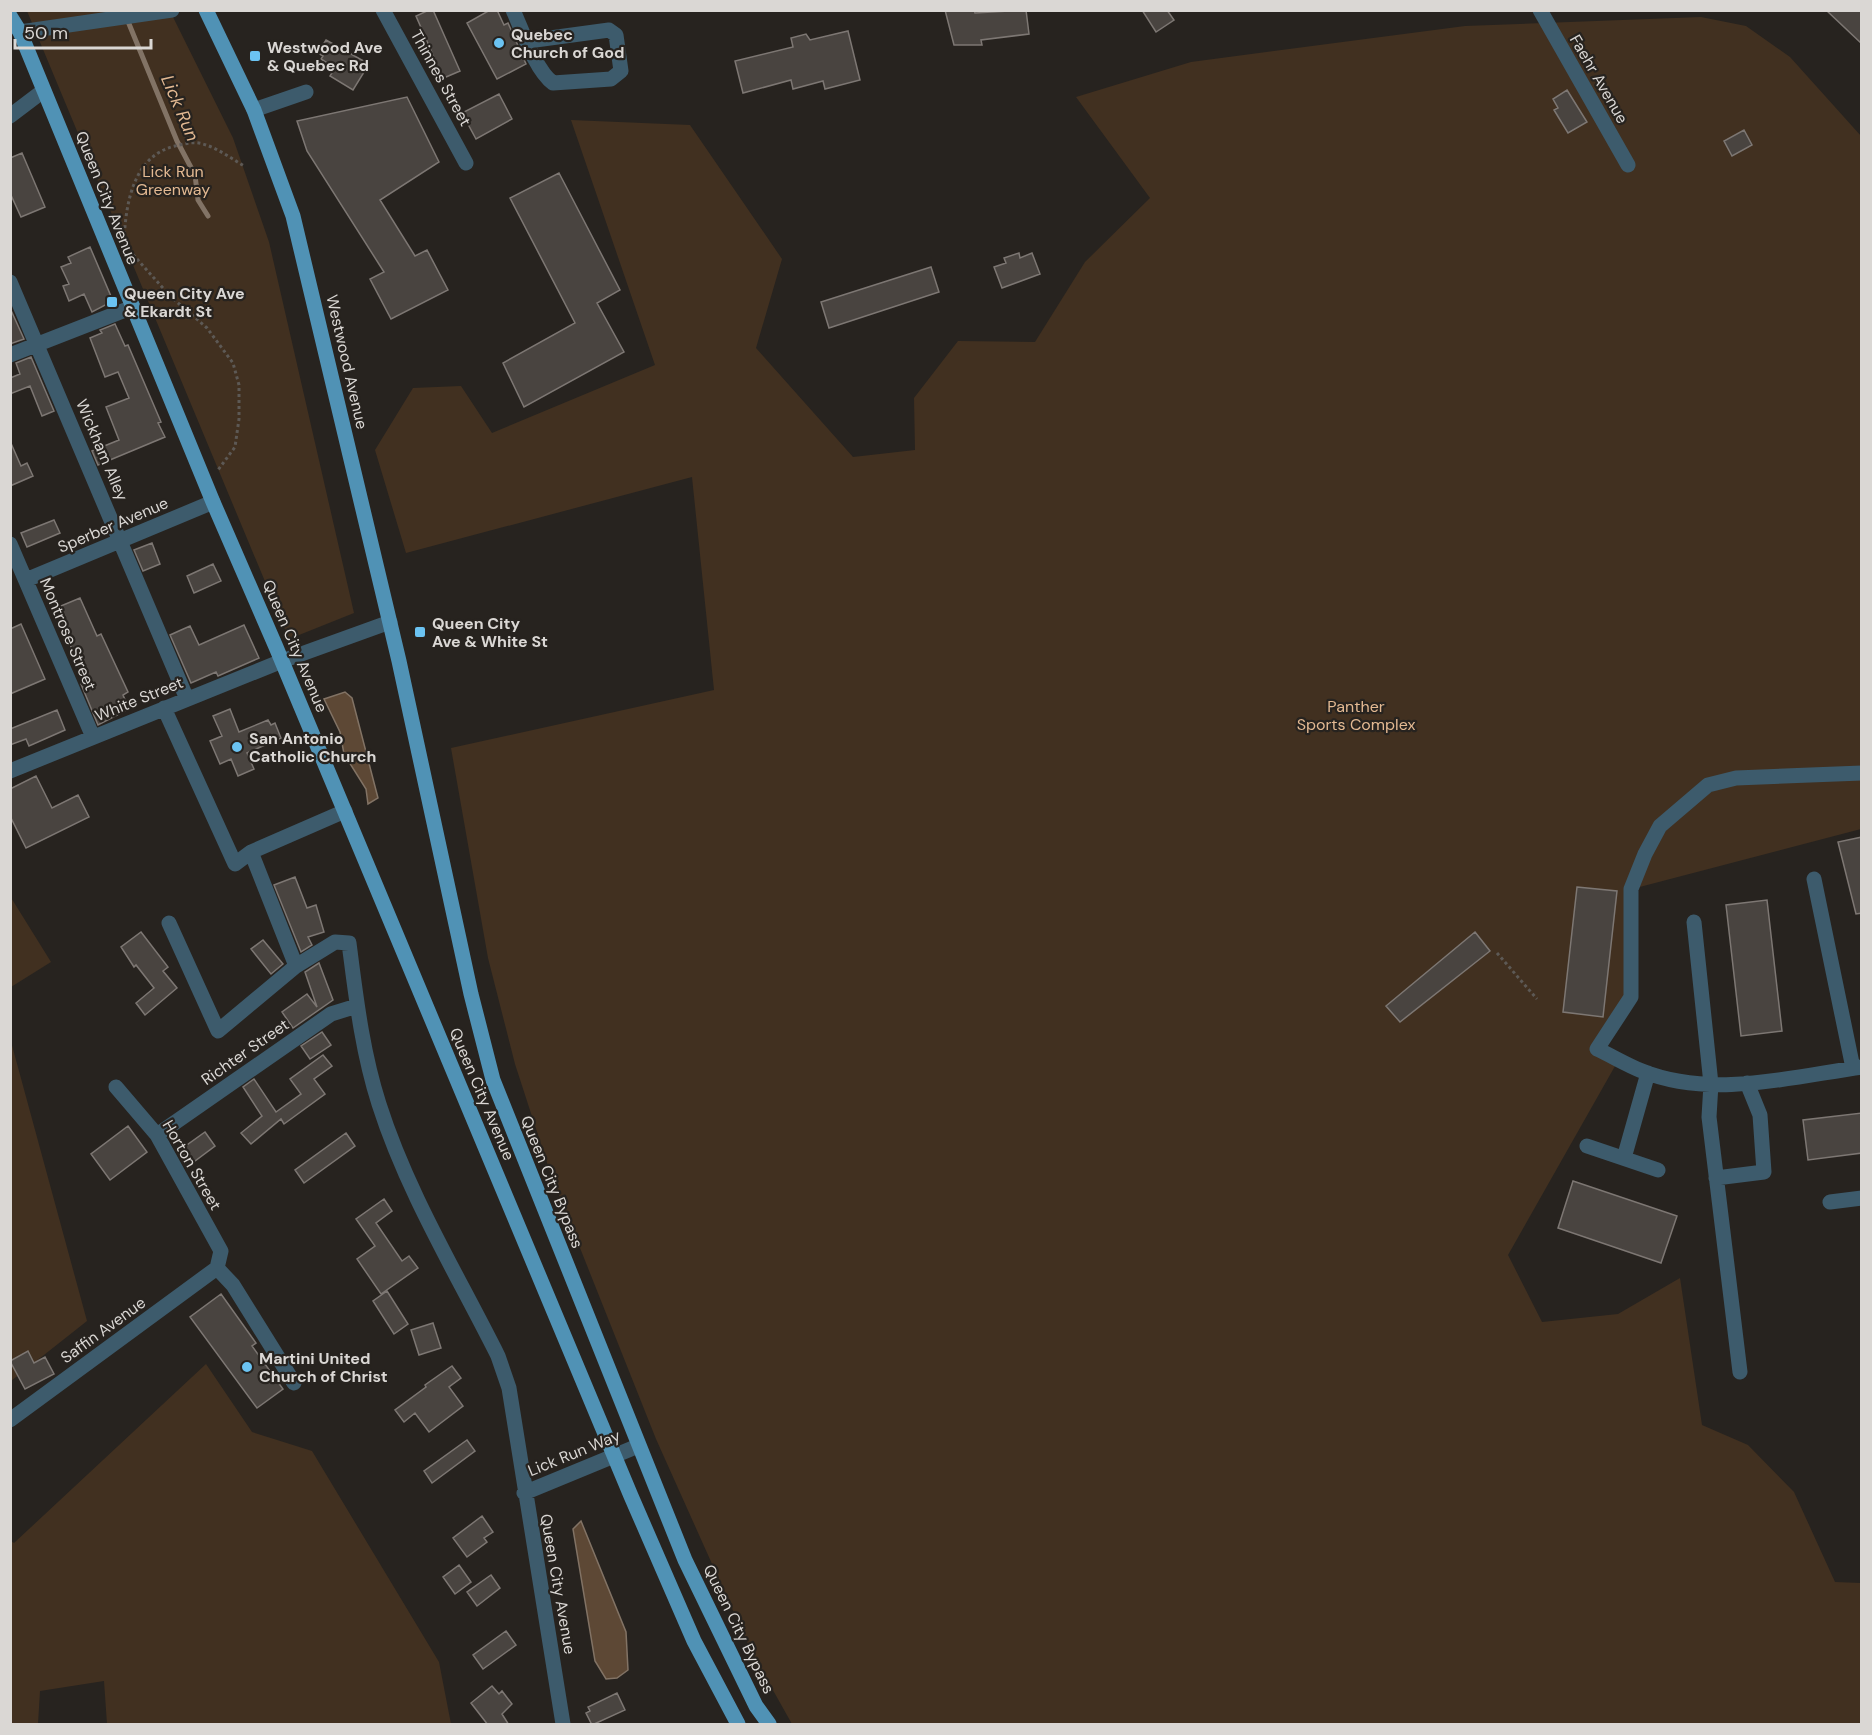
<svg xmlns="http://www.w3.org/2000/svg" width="1872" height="1735" viewBox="0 0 1872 1735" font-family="'DM Sans',sans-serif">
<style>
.green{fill:#413020}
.water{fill:#5d4835;stroke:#827365;stroke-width:1.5}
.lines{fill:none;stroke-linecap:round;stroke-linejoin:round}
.stream{stroke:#827365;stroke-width:5}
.building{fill:#494440;stroke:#7d7773;stroke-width:1.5}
.path{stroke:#5d5955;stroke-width:3;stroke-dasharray:3 3;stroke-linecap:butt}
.minor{stroke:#3d5b6c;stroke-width:15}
.major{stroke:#5092b5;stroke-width:15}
.poi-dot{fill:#6bc3f2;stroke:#27231f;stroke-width:2}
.labels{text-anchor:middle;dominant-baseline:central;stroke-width:4.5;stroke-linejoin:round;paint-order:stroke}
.poi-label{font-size:16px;font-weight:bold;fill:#dad7d4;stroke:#27231f;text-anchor:start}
.street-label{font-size:16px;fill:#dad7d4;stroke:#27231f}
.park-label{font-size:16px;fill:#e3b992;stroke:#27231f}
.water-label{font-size:18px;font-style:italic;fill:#e3b992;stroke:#27231f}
</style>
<rect width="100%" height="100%" fill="#27231f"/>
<!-- green -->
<path class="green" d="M27 11H170L233 138 269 242 354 613 289 639Z
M1701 17 1746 26 1790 57 1861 136V829L1632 889 1633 981 1597 1049 1619 1059 1508 1255 1542 1322 1618 1314 1680 1278 1702 1425 1748 1445 1794 1492 1835 1582 1861 1583V1724H792L752 1653 656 1439 551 1175 515 1064 488 958 451 748 714 690 692 477 406 553 375 450 413 388 461 386 492 433 655 365 571 120 690 125 782 259 756 348 853 457 915 450 914 398 958 341 1035 342 1085 262 1150 198 1076 97 1191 62 1465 26Z
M10 896 51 962 11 987H10Z
M10 1038 87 1321 11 1381H10Z
M206 1364 252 1432 312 1451 439 1662 451 1724H107L104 1681 40 1691 38 1724H11V1541L14 1543Z"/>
<!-- water -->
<path class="water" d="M345 692 352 698 378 798 368 804 366 789 344 754 340 732 324 699Z
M581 1521 626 1632 628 1670 617 1678 606 1679 595 1661 573 1529Z"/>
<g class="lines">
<!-- stream -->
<path class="stream" d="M127 19 177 141 195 175 198 200 208 216"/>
</g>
<!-- building -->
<path class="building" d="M429 10H433L460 71 439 80 432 64 436 62 416 16Z
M490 10H497L504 25 508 23 526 64 497 79 467 23Z
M945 10H974L975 13 1026 10 1029 34 981 40 982 45H954Z
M1142 10H1167L1174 20 1156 32Z
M1826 10H1862V44Z
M848 31 860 80 825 89 823 81 793 89 791 80 743 93 735 61 793 47 791 38 806 34 810 40Z
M326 40 369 64 353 90 330 76 335 68 321 59 323 56 318 53Z
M1567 90 1587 122 1568 133 1554 110 1558 108 1553 99Z
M499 94 512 119 476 139 462 113Z
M407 97 439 162 380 200 415 256 427 250 448 290 391 319 370 279 384 272 307 151 297 121Z
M1744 130 1752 145 1732 156 1724 141Z
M22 153 45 207 21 217 10 193V158Z
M559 173 620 290 597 303 624 352 524 407 503 363 575 323 510 198Z
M90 247 113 301 92 312 84 294 69 301 63 286 69 284 61 267 71 263 68 257Z
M1019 253 1020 258 1032 253 1040 274 1002 288 994 267 1006 263 1004 258Z
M931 267 939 292 829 328 821 302Z
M10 308 24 339 10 344Z
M115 324 125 346 128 345 161 422 158 423 165 437 98 465 92 451 119 440 106 407 129 398 118 372 105 377 90 338 102 333 100 330Z
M31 357 54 411 42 416 30 386 10 394V378L20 374 16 363Z
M10 441 21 466 27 463 33 476 10 486Z
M54 520 60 533 27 547 21 533Z
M152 543 160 564 143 571 134 550Z
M213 564 221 581 194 593 187 576Z
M80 598 97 636 101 634 128 692 123 695 129 709 98 725 81 684 84 682 73 651 56 614V608Z
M21 624 45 679 10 694V629Z
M244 625 259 658 218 676 216 672 191 683 170 635 190 626 199 645Z
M230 709 239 732 268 720 271 725 275 723 281 738 247 753 254 769 238 776 231 759 220 764 210 741 222 736 213 716Z
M57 710 65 730 29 746 26 739 10 745V729Z
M36 776 52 808 78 795 89 817 26 848 10 816V789Z
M1862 837V913L1856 914 1838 842Z
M295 877 307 908 316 905 324 932 308 937 312 945 301 952 274 885Z
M1577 887 1617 891 1603 1017 1563 1012Z
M1767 900 1782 1031 1741 1036 1726 905Z
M141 932 168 967 163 971 177 988 145 1015 136 1003 154 988 136 965 134 967 121 947Z
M1475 932 1490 951 1400 1022 1386 1006Z
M263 940 283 964 271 974 251 949Z
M319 963 333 1000 293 1028 282 1012 307 994 317 1007 305 972Z
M322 1032 331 1045 310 1059 301 1046Z
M323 1055 332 1066 314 1079 325 1094 284 1124 281 1119 251 1144 241 1133 262 1116 243 1087 254 1079 276 1112 301 1094 290 1079Z
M1862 1113V1153L1808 1160 1803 1120Z
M128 1126 147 1152 110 1180 91 1154Z
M205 1132 215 1146 191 1164 180 1150Z
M346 1133 355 1146 304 1183 295 1170Z
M1573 1181 1677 1216 1661 1263 1558 1228Z
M384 1199 392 1211 376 1223 402 1261 409 1256 418 1268 381 1294 357 1259 375 1246 356 1219Z
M387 1291 408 1324 394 1334 373 1301Z
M221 1294 256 1343 252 1346 283 1389 257 1408 190 1317Z
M433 1323 441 1348 419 1355 411 1330Z
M28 1351 34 1363 45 1357 54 1374 25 1389 10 1361Z
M452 1366 461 1378 449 1387 463 1406 429 1432 415 1413 404 1422 395 1410 426 1387 425 1385Z
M467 1440 475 1451 432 1483 424 1471Z
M482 1516 493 1532 484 1538 487 1542 467 1557 453 1538Z
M459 1565 471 1582 455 1594 443 1577Z
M491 1575 500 1588 477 1606 467 1592Z
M506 1631 516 1645 483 1669 473 1655Z
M492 1686 499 1694 502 1691 512 1704 502 1714 509 1725H488L471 1703Z
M617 1693 625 1710 592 1725 586 1713 590 1711 588 1707Z"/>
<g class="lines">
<!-- path -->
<path class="path" d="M124 240C126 203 133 156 175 146 184 144 194 141 203 144 217 148 231 158 244 166
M129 250 170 296 207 328 233 363 239 385V419L235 447 218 470
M1497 953 1537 999"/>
<!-- minor -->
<path class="minor" d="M383 10 466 163
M513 10C522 30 536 71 553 83L611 79 621 71 616 35 609 30 528 41
M1540 10 1628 165
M20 32 172 10
M254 110 306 92
M10 116 43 91
M10 282 187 699
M10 355 133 307
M10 544 93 737
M26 580 213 502
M164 708 235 864 251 852 345 811
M10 771 282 661 390 622
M1862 773 1736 778 1708 785 1660 826 1645 854 1631 889V997L1597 1049C1612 1056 1627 1065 1642 1071 1712 1099 1791 1077 1862 1067
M251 852 296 966
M1814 879 1853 1068
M1694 922 1711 1084 1709 1117 1740 1372
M169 923 218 1031 296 966 335 942 349 943C356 997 362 1051 379 1104 407 1192 457 1274 498 1356L509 1388 563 1724
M116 1087 157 1135 221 1251 217 1268
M157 1135 331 1014 357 1006
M1587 1146 1658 1170
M1624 1158 1648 1073
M1716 1178 1764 1172 1760 1115 1747 1083
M1830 1202 1862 1198
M217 1268 233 1285 294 1383
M10 1420 217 1268
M524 1493 638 1446"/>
<!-- major -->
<path class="major" d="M206 10 254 110 293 216 399 661 471 994 493 1080 685 1560 756 1706 769 1724
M10 16 20 32 213 502 276 647 631 1496 694 1641 738 1724"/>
</g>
<!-- markers -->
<g class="poi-dot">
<circle cx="499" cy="43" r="6"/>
<rect x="249" y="50" width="12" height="12" rx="3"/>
<rect x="106" y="296" width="12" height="12" rx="3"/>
<rect x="414" y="626" width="12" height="12" rx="3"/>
<circle cx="237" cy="747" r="6"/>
<circle cx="247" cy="1367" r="6"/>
</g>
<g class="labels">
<!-- poi labels -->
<g class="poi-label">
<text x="511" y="34">Quebec<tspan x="511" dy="18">Church of God</tspan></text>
<text x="267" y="47">Westwood Ave<tspan x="267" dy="18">&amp; Quebec Rd</tspan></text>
<text x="124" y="293">Queen City Ave<tspan x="124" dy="18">&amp; Ekardt St</tspan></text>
<text x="432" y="623">Queen City<tspan x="432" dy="18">Ave &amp; White St</tspan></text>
<text x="249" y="738">San Antonio<tspan x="249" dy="18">Catholic Church</tspan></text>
<text x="259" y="1358">Martini United<tspan x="259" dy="18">Church of Christ</tspan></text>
</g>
<!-- street labels -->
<g class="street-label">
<text transform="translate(441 78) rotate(61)">Thinnes Street</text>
<text transform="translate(1599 79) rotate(60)">Faehr Avenue</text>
<text transform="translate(107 198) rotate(68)">Queen City Avenue</text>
<text transform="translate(347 362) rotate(77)">Westwood Avenue</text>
<text transform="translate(102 450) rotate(67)">Wickham Alley</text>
<text transform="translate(113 525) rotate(-23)">Sperber Avenue</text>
<text transform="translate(68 634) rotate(67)">Montrose Street</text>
<text transform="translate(295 646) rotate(67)">Queen City Avenue</text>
<text transform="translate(139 699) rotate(-22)">White Street</text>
<text transform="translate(245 1052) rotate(-35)">Richter Street</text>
<text transform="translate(482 1094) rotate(67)">Queen City Avenue</text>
<text transform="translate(192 1165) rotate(60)">Horton Street</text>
<text transform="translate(552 1182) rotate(68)">Queen City Bypass</text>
<text transform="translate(103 1330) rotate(-36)">Saffin Avenue</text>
<text transform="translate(574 1453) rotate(-22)">Lick Run Way</text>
<text transform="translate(558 1584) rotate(80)">Queen City Avenue</text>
<text transform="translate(739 1629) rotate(64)">Queen City Bypass</text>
</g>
<!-- park labels -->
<g class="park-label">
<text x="173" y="171">Lick Run<tspan x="173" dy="18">Greenway</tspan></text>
<text x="1356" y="706">Panther<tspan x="1356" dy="18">Sports Complex</tspan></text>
</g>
<!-- water labels -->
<g class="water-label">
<text transform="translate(180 108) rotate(67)">Lick Run</text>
</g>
</g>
<!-- border -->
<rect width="1872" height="1735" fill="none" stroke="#dad7d4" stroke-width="24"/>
<!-- scale -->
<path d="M15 39v9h136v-9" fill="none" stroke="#dad7d4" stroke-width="3"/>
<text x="24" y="39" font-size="18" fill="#dad7d4" stroke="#27231f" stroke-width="4.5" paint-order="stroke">50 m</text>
</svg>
